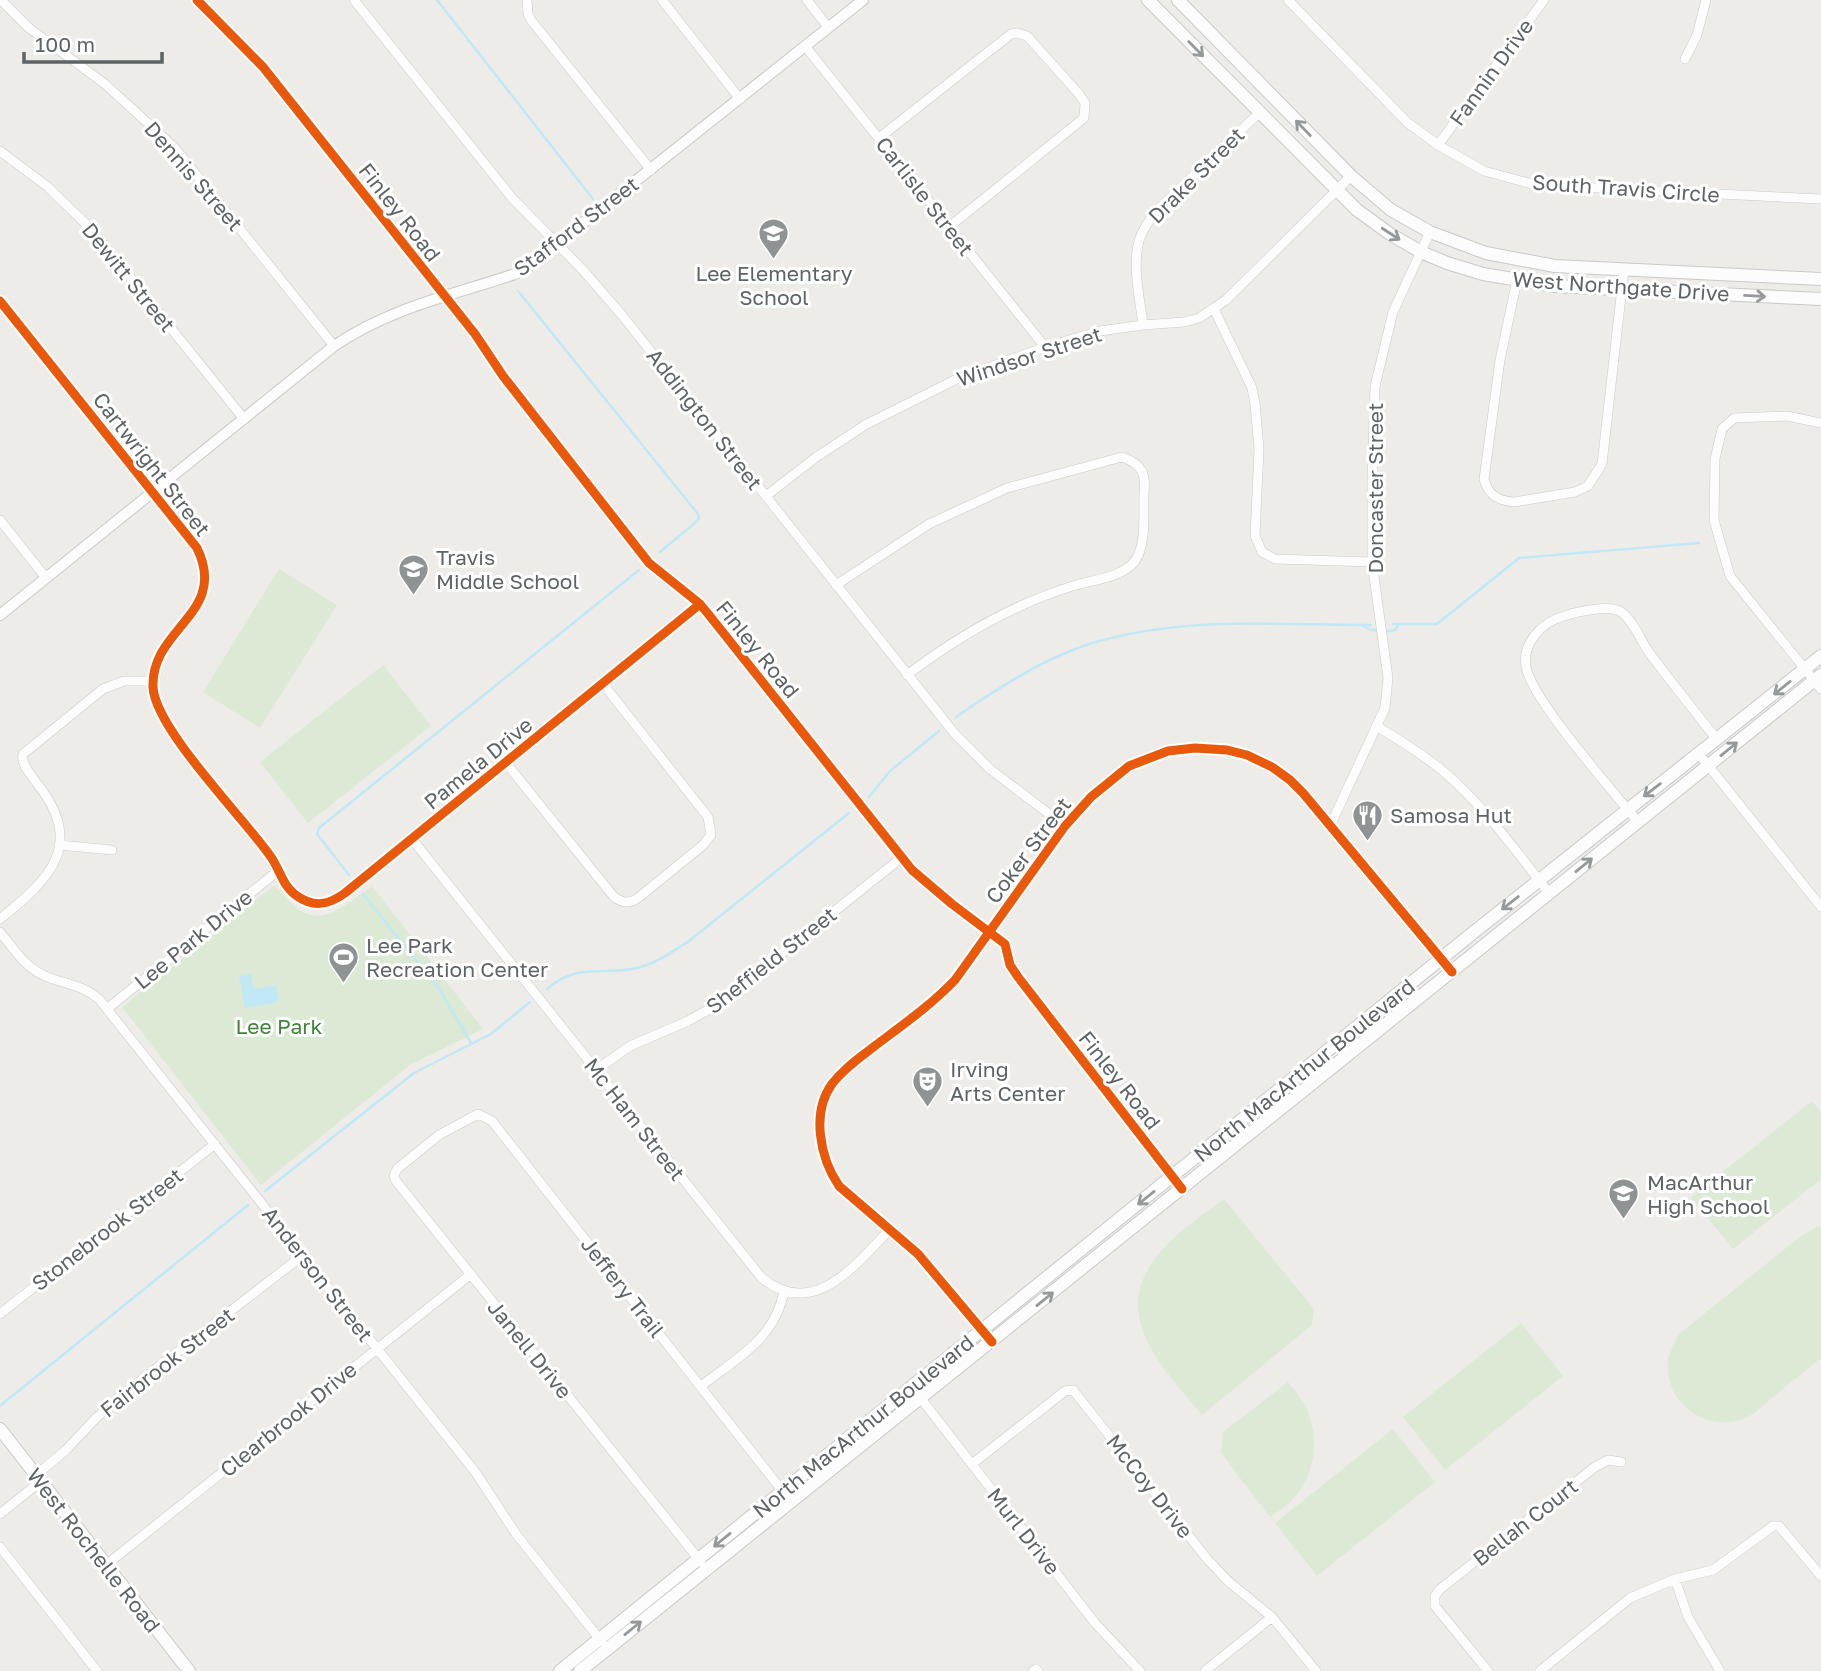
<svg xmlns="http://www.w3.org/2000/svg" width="1821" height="1671" viewBox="0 0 1821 1671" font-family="'Golos Text',sans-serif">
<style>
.green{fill:#dbe9d5}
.water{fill:#c0e8f5}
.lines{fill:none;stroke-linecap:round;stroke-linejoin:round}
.stream{stroke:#c0e8f5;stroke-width:2.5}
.minor-casing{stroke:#cacac9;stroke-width:10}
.tertiary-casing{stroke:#cacac9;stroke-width:12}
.secondary-casing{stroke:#c8c9c8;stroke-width:14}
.minor{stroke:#fcfcfc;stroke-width:9}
.tertiary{stroke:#fcfcfc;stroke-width:10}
.secondary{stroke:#fcfcfc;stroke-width:12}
.cycleway-casing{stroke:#fff;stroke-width:13}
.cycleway{stroke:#e8590c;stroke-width:9}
.oneway{stroke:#95999a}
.labels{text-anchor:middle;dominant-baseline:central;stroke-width:6;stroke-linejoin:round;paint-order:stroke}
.street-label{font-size:21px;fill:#5e6366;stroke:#fff}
.poi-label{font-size:21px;fill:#5e6366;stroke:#fff;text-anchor:start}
.park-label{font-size:21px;fill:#43823a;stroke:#fff}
</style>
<rect width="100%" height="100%" fill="#eeece9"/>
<!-- green -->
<path class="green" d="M279 569 337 605 260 728 203 692Z
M383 665 431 726 308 823 260 762Z
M275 885C313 934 329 917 372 886L483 1029 410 1065 261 1185 122 1007Z
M1812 1101 1821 1112V1179L1733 1249 1691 1197Z
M1224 1199 1314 1309 1312 1325 1202 1415C1162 1366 1106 1314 1161 1251 1178 1231 1203 1215 1224 1199Z
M1817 1227H1821V1358C1804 1372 1787 1385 1771 1399 1763 1405 1754 1415 1745 1418 1710 1433 1669 1407 1668 1369 1667 1356 1673 1345 1679 1334L1801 1236Z
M1521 1323 1563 1376 1445 1470 1403 1417Z
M1288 1382C1293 1389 1300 1396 1304 1404 1321 1435 1316 1475 1292 1500 1286 1507 1277 1512 1270 1517L1221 1453 1223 1432Z
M1393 1429 1435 1482 1317 1576 1275 1523Z"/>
<!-- water -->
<path class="water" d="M251 974 254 989 276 985 279 1002 245 1008 239 976Z"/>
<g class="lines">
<!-- stream -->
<path class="stream" d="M437 0 593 199
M518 291 698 514 699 518 696 522 660 552
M1393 624H1437L1519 558 1699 543
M1363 626 1371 630H1379
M1383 632 1395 630 1399 624
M956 717C1003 685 1054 651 1111 638 1195 617 1285 625 1371 625
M869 797 890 771 939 731
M349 875 317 834 319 828 639 570
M363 894 440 990 471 1043
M547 989C578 961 607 977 641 967 659 962 673 951 689 941L849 813
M265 1191 414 1073 491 1034 530 1002
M1 1405 248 1205"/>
<defs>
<path id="minor" d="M1 0 29 28 105 84 175 148 334 346
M354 0 512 198 582 269 621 314 955 734 990 769 1065 826
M527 0 528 14 531 20 651 170
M662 0 740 99
M807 0 828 27
M1288 0 1408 123 1438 145 1484 171 1536 185 1821 199
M805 46 1045 347
M1685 59 1697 35 1706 0
M879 138 1011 34 1017 33 1027 36 1079 94 1085 103 1084 118 949 227
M1438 145 1544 0
M0 151 48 187 91 229 244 419
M1517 280 1500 360 1484 479C1488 495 1498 501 1514 502L1575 492 1588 486 1602 464 1624 270
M0 301 197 548C229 614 151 627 153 687 155 729 244 818 271 857 280 870 283 887 297 896 314 908 329 905 345 893L700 604
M1214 309 1252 388 1255 404 1259 449 1255 536 1262 552 1275 559 1372 562
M1143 325C1140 299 1132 266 1139 241 1142 230 1149 221 1155 212L1259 113
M1821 423 1787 416 1734 418 1722 429 1715 459 1714 520 1730 576 1821 689
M766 496 815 458 865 425 957 379 1045 347 1100 331 1143 325 1184 322 1199 318 1226 300 1351 176
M0 520 46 578
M836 585 929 524 1007 488 1122 457C1142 464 1146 473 1144 493 1143 513 1147 544 1135 561 1123 577 1094 580 1076 585 1016 603 957 637 907 675
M1376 726C1400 740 1422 754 1443 771 1484 806 1516 851 1549 893
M1699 754 1821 907
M506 763 614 897C623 903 629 904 638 898L703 845 711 835 708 817 603 684
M1638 822C1613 791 1532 700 1526 667 1522 643 1542 622 1564 616 1576 612 1611 604 1621 612 1633 620 1640 639 1648 651 1670 681 1694 710 1717 740
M1330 826 1385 708 1388 678 1372 562V480L1375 386 1393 312 1430 232
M412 839 761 1277C812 1321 855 1266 889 1230
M59 845 112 850
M0 919C51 878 86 844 36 782 30 773 21 765 23 754L103 689 124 681H153
M0 932C13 948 24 966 43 975 62 984 82 984 99 999L476 1473 516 1534 602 1642
M107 1009 279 870
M596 1070 630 1046 688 1021 717 1005 901 858
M0 1314 215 1144
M992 1342 918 1254 839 1186C820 1158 811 1113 832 1084 844 1068 861 1057 876 1045 904 1024 931 1005 955 980L1065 826 1091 797 1129 766 1168 751 1195 748 1227 750 1247 755 1272 767 1290 780 1303 793 1452 972
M701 1386C737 1358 775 1339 784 1291
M912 1387 1095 1623 1140 1671
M972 1464 1065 1391 1073 1390 1208 1560 1229 1582 1272 1617 1316 1671
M36 1475 66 1450 96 1418 117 1399 303 1255
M0 1514 41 1481
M0 1547 97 1671
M701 1562 396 1181 394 1176 397 1169 439 1135 478 1114 492 1121 791 1502
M106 1565 471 1274
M1675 1579 1688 1617 1720 1671
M1033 1671 1036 1669 1038 1671
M1205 1671 1272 1617
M1488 1671 1435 1606V1596L1439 1590 1595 1467 1608 1460 1621 1462
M1540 1671 1630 1598 1675 1579 1713 1570 1773 1526H1779L1821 1576"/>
<path id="tertiary" d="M197 0 263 67 475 334 503 376 649 563 700 604 709 615 912 870 952 904 1005 944 1010 965 1018 977 1182 1189
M0 615 334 346C389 308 453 295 515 274L525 269 863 0"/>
<path id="secondary" d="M1148 0 1357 210 1390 234 1421 252 1447 263 1483 274 1555 286 1821 299
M1178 0 1351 176 1391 210 1430 232 1486 253 1555 266 1821 279
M0 1429 189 1671
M560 1671 1474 932 1821 656
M580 1671 1821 675"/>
</defs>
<!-- minor casing -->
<use href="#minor" class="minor-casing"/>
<!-- tertiary casing -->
<use href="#tertiary" class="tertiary-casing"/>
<!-- secondary casing -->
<use href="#secondary" class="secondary-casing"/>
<!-- minor -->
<use href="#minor" class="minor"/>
<!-- tertiary -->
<use href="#tertiary" class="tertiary"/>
<!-- secondary -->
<use href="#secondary" class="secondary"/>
<defs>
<path id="cycleway" d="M197 0 263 67 475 334 503 376 649 563 700 604 709 615 912 870 952 904 1005 944 1010 965 1018 977 1182 1189
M0 301 197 548C229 614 151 627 153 687 155 729 244 818 271 857 280 870 283 887 297 896 314 908 329 905 345 893L700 604
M992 1342 918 1254 839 1186C820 1158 811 1113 832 1084 844 1068 861 1057 876 1045 904 1024 931 1005 955 980L1065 826 1091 797 1129 766 1168 751 1195 748 1227 750 1247 755 1272 767 1290 780 1303 793 1452 972"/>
</defs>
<!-- cycleway casing -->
<use href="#cycleway" class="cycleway-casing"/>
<!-- cycleway -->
<use href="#cycleway" class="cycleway"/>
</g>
<!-- one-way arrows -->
<defs><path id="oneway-shaft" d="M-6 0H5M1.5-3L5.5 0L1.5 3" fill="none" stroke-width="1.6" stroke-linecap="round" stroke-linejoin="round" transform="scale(1.75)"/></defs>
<g class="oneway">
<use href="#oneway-shaft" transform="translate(1196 49) rotate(46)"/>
<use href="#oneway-shaft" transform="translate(1303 128) rotate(-134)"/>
<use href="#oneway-shaft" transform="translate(1391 234) rotate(33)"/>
<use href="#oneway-shaft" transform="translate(1755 296) rotate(3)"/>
<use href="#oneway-shaft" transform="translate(1782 688) rotate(141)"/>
<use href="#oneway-shaft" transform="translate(1729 749) rotate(-39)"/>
<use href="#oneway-shaft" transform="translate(1652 790) rotate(143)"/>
<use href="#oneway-shaft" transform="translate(1584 865) rotate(-39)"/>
<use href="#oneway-shaft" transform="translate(1510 903) rotate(142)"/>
<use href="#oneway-shaft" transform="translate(1146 1198) rotate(141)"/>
<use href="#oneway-shaft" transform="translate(1045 1299) rotate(-39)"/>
<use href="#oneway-shaft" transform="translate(722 1540) rotate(141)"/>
<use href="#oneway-shaft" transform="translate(633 1628) rotate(-39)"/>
</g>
<!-- icons -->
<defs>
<symbol id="school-pin" viewBox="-11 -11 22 30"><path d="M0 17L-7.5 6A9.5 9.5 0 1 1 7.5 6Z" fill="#909394" stroke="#fff"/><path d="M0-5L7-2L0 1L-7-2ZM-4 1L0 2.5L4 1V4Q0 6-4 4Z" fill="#fff"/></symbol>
<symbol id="restaurant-pin" viewBox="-11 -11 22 30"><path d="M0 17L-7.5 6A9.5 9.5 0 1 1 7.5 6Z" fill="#909394" stroke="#fff"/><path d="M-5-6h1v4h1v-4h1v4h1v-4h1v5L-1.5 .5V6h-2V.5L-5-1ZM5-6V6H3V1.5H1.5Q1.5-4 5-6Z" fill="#fff"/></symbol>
<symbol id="stadium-pin" viewBox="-11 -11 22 30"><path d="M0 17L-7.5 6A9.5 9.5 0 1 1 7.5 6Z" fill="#909394" stroke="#fff"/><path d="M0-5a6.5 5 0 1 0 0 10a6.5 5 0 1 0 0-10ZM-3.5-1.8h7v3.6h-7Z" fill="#fff"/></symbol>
<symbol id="theatre-pin" viewBox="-11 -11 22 30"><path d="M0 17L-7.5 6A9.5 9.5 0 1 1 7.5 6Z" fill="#909394" stroke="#fff"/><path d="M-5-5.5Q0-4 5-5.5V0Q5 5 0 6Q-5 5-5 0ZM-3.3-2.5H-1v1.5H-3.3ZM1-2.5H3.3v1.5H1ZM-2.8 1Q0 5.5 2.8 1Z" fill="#fff"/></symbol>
</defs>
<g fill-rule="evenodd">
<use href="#school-pin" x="756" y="216" width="35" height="47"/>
<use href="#school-pin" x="396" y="552" width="35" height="47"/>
<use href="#restaurant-pin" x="1350" y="798" width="35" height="47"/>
<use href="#stadium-pin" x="326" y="940" width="35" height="47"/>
<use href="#theatre-pin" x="910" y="1064" width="35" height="47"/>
<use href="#school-pin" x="1606" y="1176" width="35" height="47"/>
</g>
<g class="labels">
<!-- street labels -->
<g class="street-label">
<text transform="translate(1491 72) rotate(-54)">Fannin Drive</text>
<text transform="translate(1196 175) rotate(-45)">Drake Street</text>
<text transform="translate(194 176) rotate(49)">Dennis Street</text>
<text transform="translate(1626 188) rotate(4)">South Travis Circle</text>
<text transform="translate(925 196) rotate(52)">Carlisle Street</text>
<text transform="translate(400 212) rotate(52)">Finley Road</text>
<text transform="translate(576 226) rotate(-37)">Stafford Street</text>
<text transform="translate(129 277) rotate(51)">Dewitt Street</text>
<text transform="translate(1621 286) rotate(4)">West Northgate Drive</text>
<text transform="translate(1029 356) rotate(-18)">Windsor Street</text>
<text transform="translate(705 419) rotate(52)">Addington Street</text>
<text transform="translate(152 464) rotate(52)">Cartwright Street</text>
<text transform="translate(1375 488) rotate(-90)">Doncaster Street</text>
<text transform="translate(758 649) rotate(51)">Finley Road</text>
<text transform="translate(478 763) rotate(-39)">Pamela Drive</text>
<text transform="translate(1028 850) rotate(-53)">Coker Street</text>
<text transform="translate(193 939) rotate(-39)">Lee Park Drive</text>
<text transform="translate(771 960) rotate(-38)">Sheffield Street</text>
<text transform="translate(1304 1070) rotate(-39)">North MacArthur Boulevard</text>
<text transform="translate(1120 1080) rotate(52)">Finley Road</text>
<text transform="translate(635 1119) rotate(52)">Mc Ham Street</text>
<text transform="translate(107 1229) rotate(-38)">Stonebrook Street</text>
<text transform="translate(318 1274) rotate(52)">Anderson Street</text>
<text transform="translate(623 1287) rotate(52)">Jeffery Trail</text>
<text transform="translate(530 1349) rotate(51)">Janell Drive</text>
<text transform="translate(167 1362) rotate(-38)">Fairbrook Street</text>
<text transform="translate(288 1419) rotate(-39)">Clearbrook Drive</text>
<text transform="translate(863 1426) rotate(-39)">North MacArthur Boulevard</text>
<text transform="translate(1150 1486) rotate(52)">McCoy Drive</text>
<text transform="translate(1525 1522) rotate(-38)">Bellah Court</text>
<text transform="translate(1024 1531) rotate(52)">Murl Drive</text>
<text transform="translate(94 1550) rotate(52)">West Rochelle Road</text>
</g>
<!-- poi labels -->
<g class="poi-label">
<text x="774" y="273" text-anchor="middle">Lee Elementary<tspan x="774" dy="24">School</tspan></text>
<text x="436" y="557">Travis<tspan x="436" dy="24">Middle School</tspan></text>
<text x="1390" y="815">Samosa Hut</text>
<text x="366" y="945">Lee Park<tspan x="366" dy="24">Recreation Center</tspan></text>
<text x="950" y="1069">Irving<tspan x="950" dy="24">Arts Center</tspan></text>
<text x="1647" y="1182">MacArthur<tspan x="1647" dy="24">High School</tspan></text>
</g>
<!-- park labels -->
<g class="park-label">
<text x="279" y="1026">Lee Park</text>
</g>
</g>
<!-- scale -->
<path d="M24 52v10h138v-10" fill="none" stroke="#5e6366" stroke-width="3.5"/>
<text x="35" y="52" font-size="21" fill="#5e6366" stroke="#ffffff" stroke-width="5" paint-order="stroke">100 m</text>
</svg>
